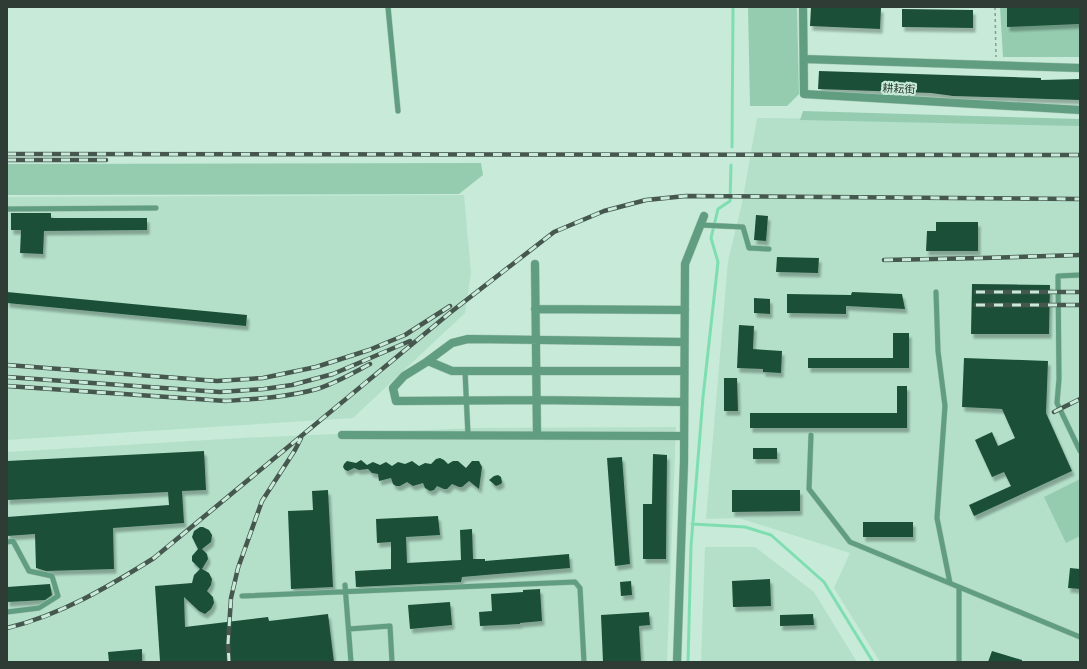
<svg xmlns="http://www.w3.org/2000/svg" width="1087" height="669" viewBox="0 0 1087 669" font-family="'Nunito Sans','Noto Sans SC',sans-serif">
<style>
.built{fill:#b4e0c9}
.green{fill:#95ccb0}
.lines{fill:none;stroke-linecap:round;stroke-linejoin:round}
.stream{stroke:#7fdeb1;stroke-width:3}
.building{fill:#1c4f39;filter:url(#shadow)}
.service-casing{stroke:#a8c8b7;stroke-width:6}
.minor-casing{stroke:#a8c8b7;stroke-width:9}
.path{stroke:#849e91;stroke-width:1.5;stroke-dasharray:3 3;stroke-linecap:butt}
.service{stroke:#619d80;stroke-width:5}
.minor{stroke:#619d80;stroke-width:8}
.rail-casing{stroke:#45574e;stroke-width:4.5}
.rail{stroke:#c7ebd8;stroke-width:3;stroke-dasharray:9;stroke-linecap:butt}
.labels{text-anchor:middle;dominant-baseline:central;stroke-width:4;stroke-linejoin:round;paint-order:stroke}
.street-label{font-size:11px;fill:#2e3c35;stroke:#c7ebd8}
</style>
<defs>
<filter id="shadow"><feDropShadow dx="2.5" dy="4.5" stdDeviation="1" flood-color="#0004"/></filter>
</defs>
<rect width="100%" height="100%" fill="#c7ebd8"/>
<!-- built -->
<path class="built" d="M757 118 1080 121V662H880L834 588 850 553 739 518 706 519 728 261 742 203Z
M464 195 471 273 465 313 353 418 7 440V197Z
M676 427 667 662H7V452L241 438 474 428Z
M705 547H755L814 592 857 662H701Z"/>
<!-- green -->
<path class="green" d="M748 7H797L799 94 787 106H750Z
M1000 7H1080V57H1003Z
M803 111 1080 119V126L800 120Z
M481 163 483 175 459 194 7 195V164Z
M1080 479V536L1066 543 1044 497Z"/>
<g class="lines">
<!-- stream -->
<path class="stream" d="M732 147 733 7
M692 524 745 527 771 535 824 582 873 662
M688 662 691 546 703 397 718 262 711 238 718 209 730 201 731 165"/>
</g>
<!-- building -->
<path class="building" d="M811 7 881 8 880 29 810 26Z
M1007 7H1079V24L1007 27Z
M902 9 973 10V28L902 27Z
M819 71 1041 78V80L1080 79V100L953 96 931 93 818 89Z
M11 213H51V218H147V230L44 231 43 254 20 253 21 230H11Z
M756 215 768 216 766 241 754 240Z
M936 222H978V251H926L927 231H936Z
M777 257 819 258 818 273 776 272Z
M972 284 1050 285 1049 334H971Z
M7 292 247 315 246 326 7 303Z
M852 292 902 294 905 309 846 306V314L787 313V294L851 295Z
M754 298 770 299V314L754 313Z
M739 325 754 326 753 349 782 351 781 373 763 372V369L737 368Z
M893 333H909V368H808V358H893Z
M964 358 1048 361 1046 413 1072 471 974 516 969 505 1011 486 1004 472 992 477 975 440 992 432 998 446 1015 438 1002 409 962 407Z
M724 378H737L738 411H724Z
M897 386H907V428H750V413H897Z
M753 448H777V459H753Z
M204 451 206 490 182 491 184 523 113 528 114 569 46 571 36 568 35 534 7 536V517L169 505 168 492 7 500V461Z
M653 454 667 455 666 559H643V504H652Z
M622 457 630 564 615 566 607 458Z
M440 458 444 460 448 464 453 461H458L466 468 472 461H479L482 467 479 489 469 481 462 487H459L452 484 447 489H444L437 486 434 490 430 491 425 488 423 483 413 486 407 482 400 486H396L393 484 391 478 379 481 378 474 372 473 368 469 359 470 354 468 348 471 345 470 343 467 344 464 347 461 356 463 361 460 367 465 373 462 380 465 386 462 392 466 398 462 405 464 412 461 419 466 425 463 431 464 436 459Z
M498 475 501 477 502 482 501 484 496 486 489 480 494 476Z
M328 490 333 587 291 589 288 511 313 510 312 491Z
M732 490H800V511L732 512Z
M438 516 440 535 406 537 407 563 461 560 460 530 472 529 473 559H485V561L569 554 570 568 462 577 461 582 356 587 355 571 391 569V542L377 543 376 519Z
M863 522H913V537H863Z
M200 527H203L209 530 212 535 211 542 202 549 207 554 208 559 202 569 209 573 212 579 211 585 207 591 213 597 214 603 211 609 205 614 199 611 184 597 185 627 268 617 269 621 328 614 334 662 160 661 155 586 192 583 194 575 200 569 192 561V556L198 549 192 537 194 531Z
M1070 568 1080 569V589L1068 588Z
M770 579 771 606 733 607 732 581Z
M631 581 632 595 621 596 620 582Z
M50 584 52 595 45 600 7 602V587Z
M540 589 542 621 520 623V624L480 626 479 612 492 611 491 594 523 592V590Z
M450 602 452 625 410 629 408 605Z
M649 612 650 625 639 626 641 662H603L601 615Z
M813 614 814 625 780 626V615Z
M142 649V662H109L108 652Z
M992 651 1022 660V662H988Z"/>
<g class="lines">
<defs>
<path id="service" d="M388 7 398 111
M7 209 156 208
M701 225 743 227 749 248 769 249
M1080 275 1058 276 1059 379 1057 403 1080 451
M936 292 938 351 945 406 937 518 950 583
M465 371 468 435
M811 435 809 489 850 542 1080 637
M7 542 13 541 29 571 52 576 58 596 39 608 7 612
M345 585 351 662
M959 587V662
M242 596 575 582 580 588 584 662
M349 629 390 626 392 662"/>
<path id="minor" d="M803 7 804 94 1080 110
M804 59 1080 68
M535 264 537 435
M535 309 685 310
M428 361 452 371H684
M684 402 536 400 396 401 393 388 404 376 425 363 452 343 468 339 684 342
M342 435 684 436
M677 662 684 462 685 264 704 216"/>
</defs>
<!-- service casing -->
<use href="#service" class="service-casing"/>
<!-- minor casing -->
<use href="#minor" class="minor-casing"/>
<!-- path -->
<path class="path" d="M995 7 996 57"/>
<!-- service -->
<use href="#service" class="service"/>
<!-- minor -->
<use href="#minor" class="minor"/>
<defs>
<path id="rail" d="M7 154 1080 155
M7 160H106
M884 260 983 258 1080 255
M976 292H1080
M976 305H1080
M7 365 217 381 263 378 316 367 369 350 405 335 450 306
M7 377 220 392 264 389 292 385 333 374 410 341
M7 386 226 401C257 399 288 397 317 389 336 383 353 373 370 364
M1054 412 1080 399
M7 628C61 615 108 587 154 558L451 312 554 232 604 211 646 200 686 196 1080 199
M229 662 228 644 231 598 238 568 262 501 295 450 301 438"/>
</defs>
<!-- rail casing -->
<use href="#rail" class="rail-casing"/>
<!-- rail -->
<use href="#rail" class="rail"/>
</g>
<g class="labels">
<!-- street labels -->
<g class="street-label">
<text transform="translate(899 89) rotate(3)">耕耘街</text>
</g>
</g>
<!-- border -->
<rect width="1087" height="669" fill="none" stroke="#2e3c35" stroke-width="16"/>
</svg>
